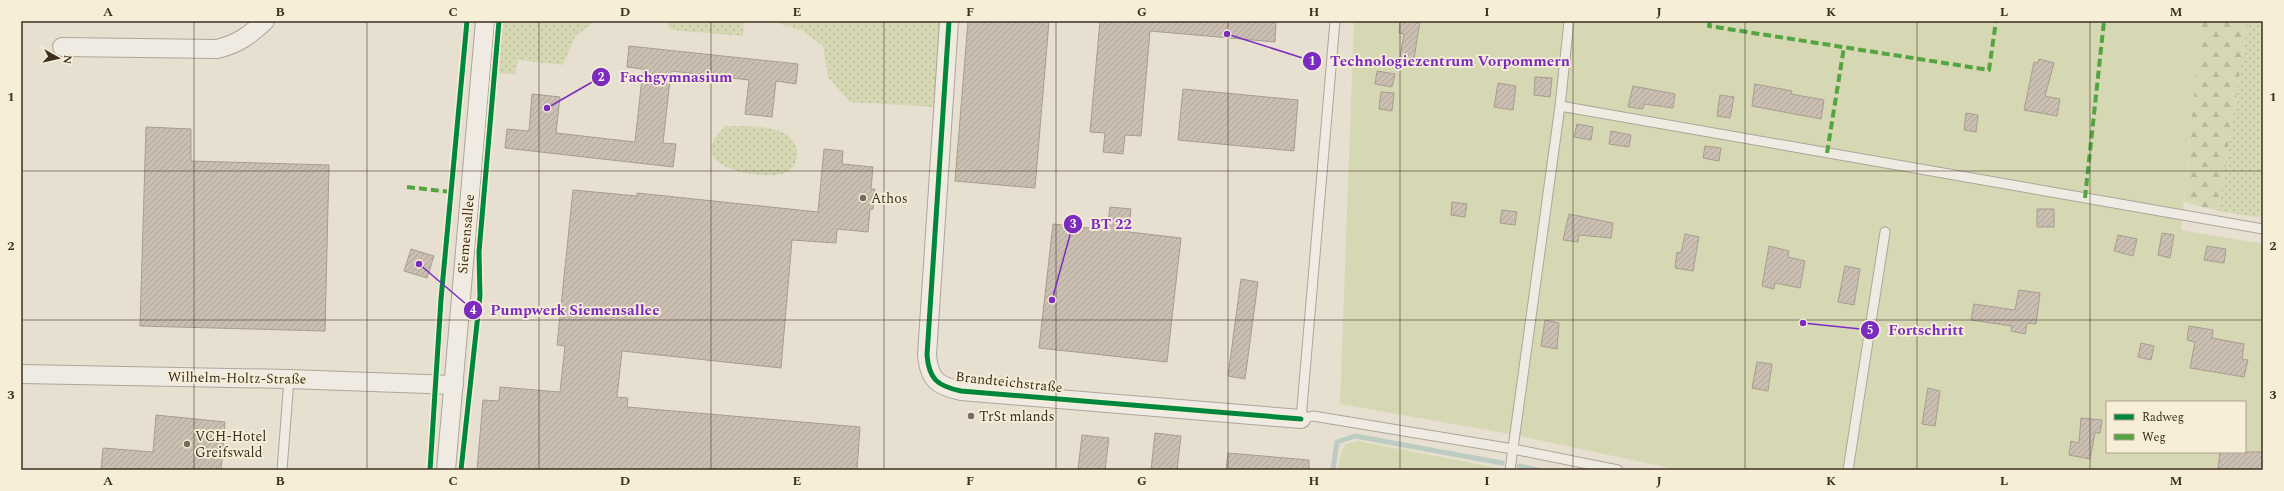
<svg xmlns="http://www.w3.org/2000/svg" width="2284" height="491" viewBox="0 0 2284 491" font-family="Spectral,serif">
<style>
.grass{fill:url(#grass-dots)}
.forest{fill:url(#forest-firs)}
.green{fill:#d6d7b3;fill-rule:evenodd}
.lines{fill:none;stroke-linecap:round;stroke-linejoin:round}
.stream{stroke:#bcccc2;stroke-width:5}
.building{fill:url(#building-hatch);stroke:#a89c90}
.lane-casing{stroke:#ada599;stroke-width:11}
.street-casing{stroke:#ada599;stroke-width:20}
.lane{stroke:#efebe3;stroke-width:9}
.street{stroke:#efebe3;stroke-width:18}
.quiet{stroke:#54a441;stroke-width:4;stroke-dasharray:8 4;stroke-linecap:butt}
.cycleway-casing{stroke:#f7eed8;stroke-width:8}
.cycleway{stroke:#00873e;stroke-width:5}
.grid{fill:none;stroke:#3d2e20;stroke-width:1;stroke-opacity:0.55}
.poi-dot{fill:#786c5e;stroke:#f7eed8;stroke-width:1.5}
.labels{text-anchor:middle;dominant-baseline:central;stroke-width:3.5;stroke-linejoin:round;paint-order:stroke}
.poi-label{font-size:14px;fill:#3d2e20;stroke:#f7eed8;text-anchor:start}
.street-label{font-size:14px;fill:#3d2e20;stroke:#f7eed8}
.leader{fill:none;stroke:#7b2cbf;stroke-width:1.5}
.callout-dot{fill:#7b2cbf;stroke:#f7eed8;stroke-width:1.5}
.mark-label{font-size:12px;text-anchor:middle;font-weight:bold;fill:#fff}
.callout-label{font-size:15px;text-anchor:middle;font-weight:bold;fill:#7b2cbf;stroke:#f7eed8;stroke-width:3.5;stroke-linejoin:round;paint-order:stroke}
.neatline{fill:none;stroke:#3d2e20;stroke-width:1.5}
.grid-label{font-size:13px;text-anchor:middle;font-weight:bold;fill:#3d2e20}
</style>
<defs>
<pattern id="grass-dots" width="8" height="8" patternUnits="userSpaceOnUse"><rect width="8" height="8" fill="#d6d7b3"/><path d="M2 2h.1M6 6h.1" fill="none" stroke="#b9b99a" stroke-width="1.8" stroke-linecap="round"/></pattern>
<pattern id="forest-firs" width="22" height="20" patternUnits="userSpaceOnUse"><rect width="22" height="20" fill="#d6d7b3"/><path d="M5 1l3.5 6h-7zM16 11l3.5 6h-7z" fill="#b9b99a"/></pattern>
<pattern id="building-hatch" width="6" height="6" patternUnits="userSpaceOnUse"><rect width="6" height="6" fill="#cbbfb2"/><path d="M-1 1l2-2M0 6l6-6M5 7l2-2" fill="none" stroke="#afa499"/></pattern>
</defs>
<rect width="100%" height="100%" fill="#e7e0d1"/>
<!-- grass -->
<path class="grass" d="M503 21H595L575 37 563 65 518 60 515 74 498 73Z
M669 21H744L743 36 672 30 668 27Z
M780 21H942L935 107 850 102 828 77 823 46 803 31 780 24Z
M2248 21H2263V218L2218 211Z
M726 126C744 126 768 125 784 133 806 144 799 174 776 175 747 177 682 164 726 126Z"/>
<!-- forest -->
<path class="forest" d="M2201 21H2248L2218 211 2184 202Z"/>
<!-- green -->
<path class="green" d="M1354 21H2201L2181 230 2263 244V470H1679L1515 435 1340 404ZM2107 402H2245V452H2107Z
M1358 441 1507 470H1338L1341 452 1346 444Z"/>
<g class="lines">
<!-- stream -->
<path class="stream" d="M1519 466 1539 470
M1333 470 1337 442 1355 436 1502 463"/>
</g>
<!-- building -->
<path class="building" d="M968 21H1049L1035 188 955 181Z
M1100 21H1276L1275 42 1150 31 1141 136 1125 135 1123 154 1103 152 1105 133 1090 132Z
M1400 21H1420L1413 65 1399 62 1404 34 1399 33Z
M629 46 798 64 796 84 776 81 772 117 745 114 749 80 671 71 663 143 676 144 673 167 505 148 507 129 529 131 532 94 560 97 556 133 635 142 643 69 627 67Z
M2039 59 2054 63 2045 96 2060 99 2057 116 2024 110 2034 62 2038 63Z
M1377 71 1395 74 1392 87 1375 84Z
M1535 77 1552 78 1550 97 1534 95Z
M1498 83 1516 86 1513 110 1494 107Z
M1755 84 1792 91 1791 94 1824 100 1821 119 1752 106Z
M1633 86 1675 94 1673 108 1644 104 1643 109 1628 107Z
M1183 89 1298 100 1294 151 1178 140Z
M1381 92 1394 93 1392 111 1379 109Z
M1720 95 1734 97 1730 118 1717 116Z
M1966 113 1978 115 1976 132 1964 130Z
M1577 124 1593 127 1591 140 1574 137Z
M146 127 191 129V161L329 165 325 331 140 326Z
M1611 131 1631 135 1629 147 1609 144Z
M1705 146 1721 148 1719 161 1703 158Z
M824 149 843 151 842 164 873 167 871 189H875L873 209H870L868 232 837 229 836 243 792 240 781 368 622 351 617 397 628 398 627 407 860 427 857 470H477L483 400 499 401 500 387 560 392 565 346 557 345 573 190 637 196V193L818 212Z
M1452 202 1467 204 1465 217 1451 215Z
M1110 207 1131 209 1129 232 1181 238 1167 362 1039 348 1053 224 1107 230Z
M2037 209H2054V227H2037Z
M1502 210 1517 212 1515 225 1500 223Z
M1569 214 1613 223 1611 238 1579 235 1578 242 1563 240Z
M2162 233 2174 235 2170 258 2158 255Z
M1685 234 1699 237 1693 271 1675 268 1677 252 1681 253Z
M2118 235 2137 239 2133 256 2114 251Z
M1769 246 1789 251 1788 257 1805 261 1800 288 1775 283 1774 289 1762 286Z
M2207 246 2226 249 2224 263 2204 260Z
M411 249 434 256 427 278 404 271Z
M1845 266 1860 269 1854 305 1838 302Z
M1241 279 1258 282 1245 379 1228 376Z
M2019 290 2040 293 2036 324 2027 323 2025 334 2011 331 2012 326 1971 320 1974 304 2015 310Z
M1545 320 1559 323 1557 349 1541 346Z
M2189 326 2213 330 2212 338 2244 344 2242 359 2248 360 2244 377 2190 368 2195 342 2187 340Z
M2141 343 2154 346 2151 360 2138 357Z
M1757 362 1772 364 1768 391 1752 388Z
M1928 388 1940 391 1935 426 1922 424Z
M156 415 225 422 221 470H101L103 448 153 452Z
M2081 418 2102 420 2100 433H2095L2090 459 2069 455 2071 441 2079 443Z
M1155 433 1181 436 1177 470H1151Z
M1082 435 1109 438 1105 470H1078Z
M2220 452H2263V470H2218Z
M1228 453 1309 460V470H1226Z"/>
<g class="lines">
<defs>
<path id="lane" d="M1335 21 1301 419 1313 416 1513 449 1618 470
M1560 106 2263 229
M282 470 289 379
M1510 470 1560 106 1569 21
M1848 470 1885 232"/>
<path id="street" d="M949 21 927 355C929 379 937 386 961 391L1301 419
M62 47 217 49C238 44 250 35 265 21
M21 374 289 379 454 385
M446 470 485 21"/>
</defs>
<!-- lane casing -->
<use href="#lane" class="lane-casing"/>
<!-- street casing -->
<use href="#street" class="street-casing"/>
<!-- lane -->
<use href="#lane" class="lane"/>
<!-- street -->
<use href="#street" class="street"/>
<!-- quiet -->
<path class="quiet" d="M1710 21 1709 26 1989 70 1996 21
M1827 153 1844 47
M407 187 451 192
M2085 198 2104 21"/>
<defs>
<path id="cycleway" d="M949 21 927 355C929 379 937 386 961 391L1301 419
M430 470 441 299 467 21
M461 470 480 296 479 252 499 21"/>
</defs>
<!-- cycleway casing -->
<use href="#cycleway" class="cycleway-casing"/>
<!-- cycleway -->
<use href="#cycleway" class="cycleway"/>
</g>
<!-- grid -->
<path class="grid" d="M194 21V470M367 21V470M539 21V470M711 21V470M884 21V470M1056 21V470M1228 21V470M1400 21V470M1573 21V470M1745 21V470M1917 21V470M2090 21V470M21 171H2263M21 320H2263"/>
<!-- markers -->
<g class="poi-dot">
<circle cx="863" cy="198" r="4"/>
<circle cx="971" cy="416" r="4"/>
<circle cx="187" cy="444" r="4"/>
</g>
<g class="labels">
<!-- poi labels -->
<g class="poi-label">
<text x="871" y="198">Athos</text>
<text x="979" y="416">TrSt mlands</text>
<text x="195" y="436">VCH-Hotel<tspan x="195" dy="16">Greifswald</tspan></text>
</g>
<!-- street labels -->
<g class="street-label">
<text transform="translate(466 234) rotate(-85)">Siemensallee</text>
<text transform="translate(237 378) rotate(1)">Wilhelm-Holtz-Straße</text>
<text transform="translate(1009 382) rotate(6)">Brandteichstraße</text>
</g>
</g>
<!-- callouts -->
<path class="leader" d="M1227 34L1312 61M547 108L601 77M1052 300L1073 224M419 264L473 310M1803 323L1870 330"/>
<g class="callout-dot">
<circle cx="1227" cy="34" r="4"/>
<circle cx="547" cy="108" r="4"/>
<circle cx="1052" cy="300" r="4"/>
<circle cx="419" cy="264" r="4"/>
<circle cx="1803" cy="323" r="4"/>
<circle cx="1312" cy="61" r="10"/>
<circle cx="601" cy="77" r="10"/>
<circle cx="1073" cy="224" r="10"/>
<circle cx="473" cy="310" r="10"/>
<circle cx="1870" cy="330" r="10"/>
</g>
<g class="mark-label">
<text x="1312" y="65">1</text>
<text x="601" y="81">2</text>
<text x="1073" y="228">3</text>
<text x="473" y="314">4</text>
<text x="1870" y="334">5</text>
</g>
<g class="callout-label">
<text x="1450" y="66">Technologiezentrum Vorpommern</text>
<text x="676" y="82">Fachgymnasium</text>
<text x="1111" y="229">BT 22</text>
<text x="575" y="315">Pumpwerk Siemensallee</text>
<text x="1926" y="335">Fortschritt</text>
</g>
<!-- border -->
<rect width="2284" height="491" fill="none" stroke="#f7eed8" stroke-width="44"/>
<!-- legend -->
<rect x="2106" y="401" width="140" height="52" fill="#f7eed8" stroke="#ada18e"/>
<rect x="2114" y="414" width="20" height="6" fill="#00873e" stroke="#ada18e"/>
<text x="2142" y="421" font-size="12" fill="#3d2e20">Radweg</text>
<rect x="2114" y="434" width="20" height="6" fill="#54a441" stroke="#ada18e"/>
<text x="2142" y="441" font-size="12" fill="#3d2e20">Weg</text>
<!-- north arrow -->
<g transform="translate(58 58) rotate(98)" stroke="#f7eed8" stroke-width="3" paint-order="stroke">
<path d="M0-3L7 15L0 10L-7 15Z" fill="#3d2e20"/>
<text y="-6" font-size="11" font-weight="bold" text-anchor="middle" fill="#3d2e20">N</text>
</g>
<rect x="22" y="22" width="2240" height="447" class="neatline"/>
<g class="grid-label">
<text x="108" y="16">A</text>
<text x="280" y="16">B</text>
<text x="453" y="16">C</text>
<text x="625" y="16">D</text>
<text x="797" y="16">E</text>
<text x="970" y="16">F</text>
<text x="1142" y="16">G</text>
<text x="1314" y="16">H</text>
<text x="1487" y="16">I</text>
<text x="1659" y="16">J</text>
<text x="1831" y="16">K</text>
<text x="2004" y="16">L</text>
<text x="2176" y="16">M</text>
<text x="11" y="101">1</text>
<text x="2273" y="101">1</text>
<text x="11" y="250">2</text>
<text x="2273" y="250">2</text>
<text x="11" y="399">3</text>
<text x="2273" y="399">3</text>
<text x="108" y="485">A</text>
<text x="280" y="485">B</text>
<text x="453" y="485">C</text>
<text x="625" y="485">D</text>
<text x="797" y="485">E</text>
<text x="970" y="485">F</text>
<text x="1142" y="485">G</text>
<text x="1314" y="485">H</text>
<text x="1487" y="485">I</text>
<text x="1659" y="485">J</text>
<text x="1831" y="485">K</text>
<text x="2004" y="485">L</text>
<text x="2176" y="485">M</text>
</g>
</svg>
